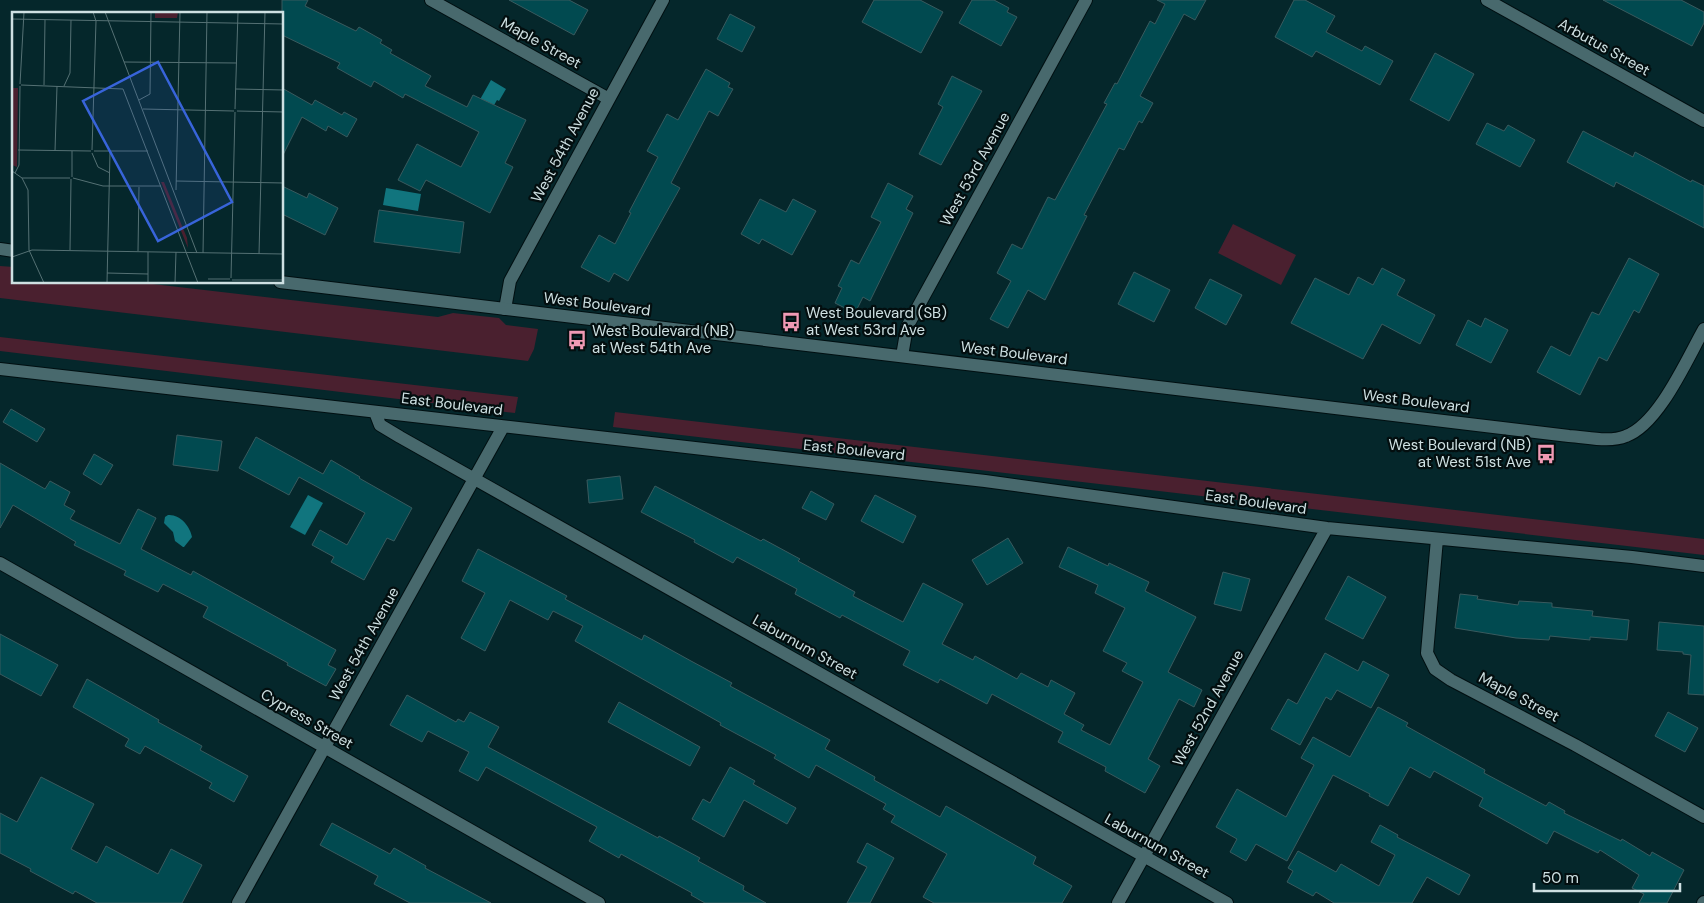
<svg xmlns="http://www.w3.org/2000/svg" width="1704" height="903" viewBox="0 0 1704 903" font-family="'DM Sans',sans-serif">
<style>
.green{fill:#4a202f}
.water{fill:#11757e}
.building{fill:#014a50;stroke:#395a5e}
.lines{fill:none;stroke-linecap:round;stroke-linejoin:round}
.street-casing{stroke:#000f11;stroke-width:14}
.secondary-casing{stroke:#000f11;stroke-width:14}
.street{stroke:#48696d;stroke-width:12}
.secondary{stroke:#48696d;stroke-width:12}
.labels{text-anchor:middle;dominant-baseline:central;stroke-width:4.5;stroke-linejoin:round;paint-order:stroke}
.street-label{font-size:15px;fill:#cee0e2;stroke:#030e0f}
.poi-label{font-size:15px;fill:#cee0e2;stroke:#030e0f;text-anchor:start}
.inset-road{fill:none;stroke:#557174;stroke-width:1}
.view{fill:#3864da;fill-opacity:0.15;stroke:#3864da;stroke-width:2.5}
.inset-edge{fill:none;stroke:#cee0e2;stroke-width:2.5}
</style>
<rect width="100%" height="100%" fill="#05272b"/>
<!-- green -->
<path class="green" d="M1233 224 1296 255 1281 285 1218 253Z
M0 266 14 267V282L144 283 438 317 453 313 499 318 506 325 538 329 534 349 528 361 0 298Z
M0 337 518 397 515 413 0 351Z
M615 412 1704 539V555L613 427Z"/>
<!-- water -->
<path class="water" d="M491 80 506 89 499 101 497 100 482 126 469 119Z
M386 188 421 194 418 211 383 205Z
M308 495 323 503 305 535 290 527Z
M168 515C180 514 190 526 192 537L184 547H183L175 541 173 532 164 523 165 517Z"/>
<!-- building -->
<path class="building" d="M282 0H308L305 6 356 31 359 27 382 40 380 43 392 50 390 53 431 76 425 86 467 107 473 95 526 120 505 163 513 167 490 213 426 180 420 191 398 180 417 144 461 167 479 132 405 94 403 98 374 81 371 87 337 68 340 63 282 35Z
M509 0H569L588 10 574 35Z
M874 0H920L943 12 921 53 862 22Z
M972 0H994L1009 8 1007 12 1017 17 1001 46 959 23Z
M1157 0H1206L1195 20 1184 14 1140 96 1153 103 1142 123 1139 121 1124 150 1119 148 1084 215 1087 216 1045 300 1028 290 1008 328 990 319 1011 281 997 273 1012 244 1022 249 1048 197 1055 200 1107 104 1104 103 1115 83 1117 84 1150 21 1155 24 1165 4Z
M1294 0H1305L1335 16 1326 32 1362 51 1365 46 1393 61 1380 85 1316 51 1312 57 1275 37Z
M1603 0H1681L1704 12V23L1692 46Z
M730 14 755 27 742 52 717 39Z
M1435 53 1474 74 1449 121 1410 100Z
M706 69 730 83 728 87 733 89 718 116 709 111 671 183 680 188 628 281 614 273 609 282 581 267 599 235 615 244 631 213 629 212 658 157 647 151 667 114 678 120Z
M952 76 982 91 941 165 919 154 943 107 938 104Z
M282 88 312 105 315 100 342 115 344 112 357 119 347 137 328 126 326 131 302 117 282 157Z
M1487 123 1504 131 1508 125 1535 140 1520 167 1476 144Z
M1583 131 1633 157 1635 152 1691 182 1692 180 1704 186V228L1616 182 1614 187 1567 162Z
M888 183 913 196 906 209 913 213 870 301 863 297 855 313 835 303 842 288 838 286 851 260 859 264 881 222 871 217Z
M282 186 307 198 309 193 338 208 325 235 282 214Z
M760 199 786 212 793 199 816 211 792 255 762 239 759 244 741 234Z
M379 210 464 222 460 253 374 242Z
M1629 258 1659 274 1639 313 1634 310 1607 361 1599 357 1580 395 1537 372 1551 346 1570 356 1592 312 1599 315Z
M1382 268 1405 280 1397 295 1435 315 1420 344 1382 324 1363 359 1291 323 1315 278 1349 295 1358 277 1373 285Z
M1134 272 1170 290 1154 322 1118 304Z
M1210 279 1242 295 1226 325 1195 308Z
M1485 318 1508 330 1491 363 1456 345 1468 320 1481 327Z
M11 409 45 429 37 442 3 422Z
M177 435 222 441 218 471 173 465Z
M256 437 323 474 331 460 360 477 359 478 412 508 394 541 387 538 364 580 331 562 334 557 312 545 320 530 347 545 365 513 299 477 289 495 239 468Z
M94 454 113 465 101 485 83 474Z
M0 463 45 489 50 481 70 492 64 505 75 511 70 519 120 544 138 509 156 518 141 549 191 575 193 571 336 650 328 665 336 669 326 686 287 665 288 663 203 617 208 607 163 584 158 592 124 575 126 571 74 545 76 542 13 505 0 528Z
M620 476 623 499 589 503 587 480Z
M655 486 761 541 763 539 800 559 798 561 855 592 853 596 903 622 923 583 963 604 942 644 973 660 975 656 1017 679 1021 673 1048 687 1051 680 1075 693 1064 714 1084 725 1081 730 1110 745 1143 682 1122 671 1127 663 1103 651 1125 608 1095 593 1098 585 1059 567 1068 547 1108 566 1109 563 1149 582 1145 591 1196 617 1168 672 1202 690 1194 707 1179 699 1148 759 1160 766 1145 793 1105 771 1106 767 1058 742 1063 732 992 694 987 704 940 679 938 683 903 665 910 651 842 615 840 618 795 594 797 589 737 557 733 563 694 542 695 540 641 512Z
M811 491 834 504 826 520 802 508Z
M875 495 916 516 903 543 861 521Z
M1008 538 1023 563 987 585 972 560Z
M478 549 567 596 565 599 642 640 644 635 691 661 732 683 730 686 830 740 825 749 875 777 874 780 940 817 946 806 1036 857 1033 864 1072 886 1062 903H934L923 897 947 854 891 822 895 816 883 809 886 804 816 765 809 778 774 758 776 755 720 725 721 723 575 641 583 626 553 611 548 620 510 600 485 651 461 638 485 593 462 581Z
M1223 572 1250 579 1241 611 1214 604Z
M1348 576 1386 597 1363 639 1325 619Z
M1460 594 1478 596 1477 599 1518 605 1519 601 1552 603V607L1593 611 1592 616 1629 620 1627 640 1590 637V640L1550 636 1549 640 1516 638 1455 628Z
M1659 622 1704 626V695L1688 694 1691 655 1683 654V652L1657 650Z
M0 634 58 665 41 696 0 674Z
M1325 653 1358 671 1363 661 1389 675 1371 708 1337 690 1331 700 1326 697 1300 745 1271 729 1288 699 1297 704Z
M87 679 159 720 158 722 202 746 200 750 248 776 234 802 209 788 212 783 145 746 140 754 125 746 129 739 73 707Z
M407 695 456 722 458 719 464 722 470 712 499 727 488 747 658 838 659 836 700 858 698 861 744 886 743 890 766 903H705L691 895 692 893 621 854 619 858 589 841 597 827 486 767 478 781 459 771 469 752 428 731 422 742 390 725Z
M619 702 700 747 690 766 608 722Z
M1378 707 1408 723 1406 726 1485 770 1484 773 1529 797 1546 806 1549 802 1565 811 1564 813 1621 841 1622 839 1650 856 1652 852 1684 870 1667 903H1639L1644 894 1632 888 1639 875 1600 850 1598 853 1554 831 1547 844 1479 806 1483 798 1434 771 1430 778 1410 767 1388 806 1369 796 1370 794 1333 775 1287 861 1256 844 1246 861 1230 852 1237 839 1216 827 1237 789 1286 817 1314 765 1301 758 1313 737 1350 757Z
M1668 712 1698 728 1685 752 1655 736Z
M730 767 755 781 753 784 796 808 787 824 744 800 724 837 692 819 703 799 710 803Z
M41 777 94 804 71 849 97 863 106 846 158 874 171 849 202 865 182 903H97L75 891 73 894 30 871 31 869 0 853V813L17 822Z
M332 823 390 854 394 848 426 866 425 868 491 903H410L374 884 378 876 320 845Z
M1380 825 1398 835 1397 837 1470 875 1459 895 1427 877 1412 903H1334L1316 892 1313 896 1287 882 1293 871 1288 868 1298 851 1336 872 1341 864 1379 886 1395 855 1371 842Z
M867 843 894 858 870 903H847L867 867 857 862Z"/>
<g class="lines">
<defs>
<path id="street" d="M431 0 609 99
M1487 0 1704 121
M505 309 510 281 663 0
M902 356 907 327 1086 0
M0 369 985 481 1327 528 1632 557 1704 566
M375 412 380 425 400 437 1227 903
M1437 539 1427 653 1435 669 1451 680 1575 745 1704 817
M0 563 599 903
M238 903 503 427
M1118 903 1327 528
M1703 903 1704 902"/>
<path id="secondary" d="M0 249 14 251
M280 282 1569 436C1587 437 1609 443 1626 436 1659 424 1687 359 1704 329"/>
</defs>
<!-- street casing -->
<use href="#street" class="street-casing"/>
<!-- secondary casing -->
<use href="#secondary" class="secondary-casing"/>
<!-- street -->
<use href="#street" class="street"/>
<!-- secondary -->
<use href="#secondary" class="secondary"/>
</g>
<!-- icons -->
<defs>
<symbol id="bus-bare" viewBox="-9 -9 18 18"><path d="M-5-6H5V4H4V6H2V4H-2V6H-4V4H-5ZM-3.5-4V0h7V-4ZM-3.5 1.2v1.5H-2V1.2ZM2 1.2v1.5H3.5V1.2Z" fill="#f09ab5" stroke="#030e0f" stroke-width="2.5" paint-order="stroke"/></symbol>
</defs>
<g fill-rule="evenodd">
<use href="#bus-bare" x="777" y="308" width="28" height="28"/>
<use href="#bus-bare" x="563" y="326" width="28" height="28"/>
<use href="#bus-bare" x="1532" y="440" width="28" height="28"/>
</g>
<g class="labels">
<!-- street labels -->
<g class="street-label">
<text transform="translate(541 43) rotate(29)">Maple Street</text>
<text transform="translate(1604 47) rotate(29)">Arbutus Street</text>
<text transform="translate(565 145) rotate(-62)">West 54th Avenue</text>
<text transform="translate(975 169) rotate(-61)">West 53rd Avenue</text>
<text transform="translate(597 304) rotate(7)">West Boulevard</text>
<text transform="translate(1014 353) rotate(7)">West Boulevard</text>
<text transform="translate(1416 401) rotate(7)">West Boulevard</text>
<text transform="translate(452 404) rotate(7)">East Boulevard</text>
<text transform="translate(854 450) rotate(6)">East Boulevard</text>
<text transform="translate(1256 502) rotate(8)">East Boulevard</text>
<text transform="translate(364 644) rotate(-61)">West 54th Avenue</text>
<text transform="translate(805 647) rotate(29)">Laburnum Street</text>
<text transform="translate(1519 697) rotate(28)">Maple Street</text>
<text transform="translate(1208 708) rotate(-61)">West 52nd Avenue</text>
<text transform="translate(307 719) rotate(30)">Cypress Street</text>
<text transform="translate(1157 846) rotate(29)">Laburnum Street</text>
</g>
<!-- poi labels -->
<g class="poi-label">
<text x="806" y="313">West Boulevard (SB)<tspan x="806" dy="17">at West 53rd Ave</tspan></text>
<text x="592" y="331">West Boulevard (NB)<tspan x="592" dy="17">at West 54th Ave</tspan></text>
<text x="1531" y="445" text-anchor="end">West Boulevard (NB)<tspan x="1531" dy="17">at West 51st Ave</tspan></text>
</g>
</g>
<!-- overview -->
<g transform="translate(12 12)">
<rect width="271" height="271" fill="#05272b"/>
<path d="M143 0H166L165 6H143ZM0 76H6L5 155 0 153ZM149 170H152L175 226 176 236Z" fill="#4a202f"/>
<path class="inset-road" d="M93 0 185 241M0 7 272 12M112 50 225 51M8 72 12 0M9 73 111 77 186 271M32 73 33 8M52 74 58 61 59 8M224 77 272 78M127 88 138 82 139 0M131 97 222 99M223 97 226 0M225 99 272 100M6 138 79 139M80 138 84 9 81 0M43 139 45 74M82 139H136M80 141 86 155 98 161M0 159 10 166 16 178 17 238 32 271M3 161 7 153 8 74M60 165V139M10 166H58M61 166 91 174H149M164 169 272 171M164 178 168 0M58 238 59 167M126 239 127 175M191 241 195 0M247 242 253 0M0 245 20 238 272 242M95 261 136 262M219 266 223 100M196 267H218M220 268H272M95 271 98 140M136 271V240M163 271 164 240"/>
<path class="view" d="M146 50 220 190 146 229 71 89Z"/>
<rect width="271" height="271" class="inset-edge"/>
</g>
<!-- scale -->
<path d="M1534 883v8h146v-8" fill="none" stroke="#cee0e2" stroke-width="2.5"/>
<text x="1542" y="883" font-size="15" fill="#cee0e2" stroke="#030e0f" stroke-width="4" paint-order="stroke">50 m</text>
</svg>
